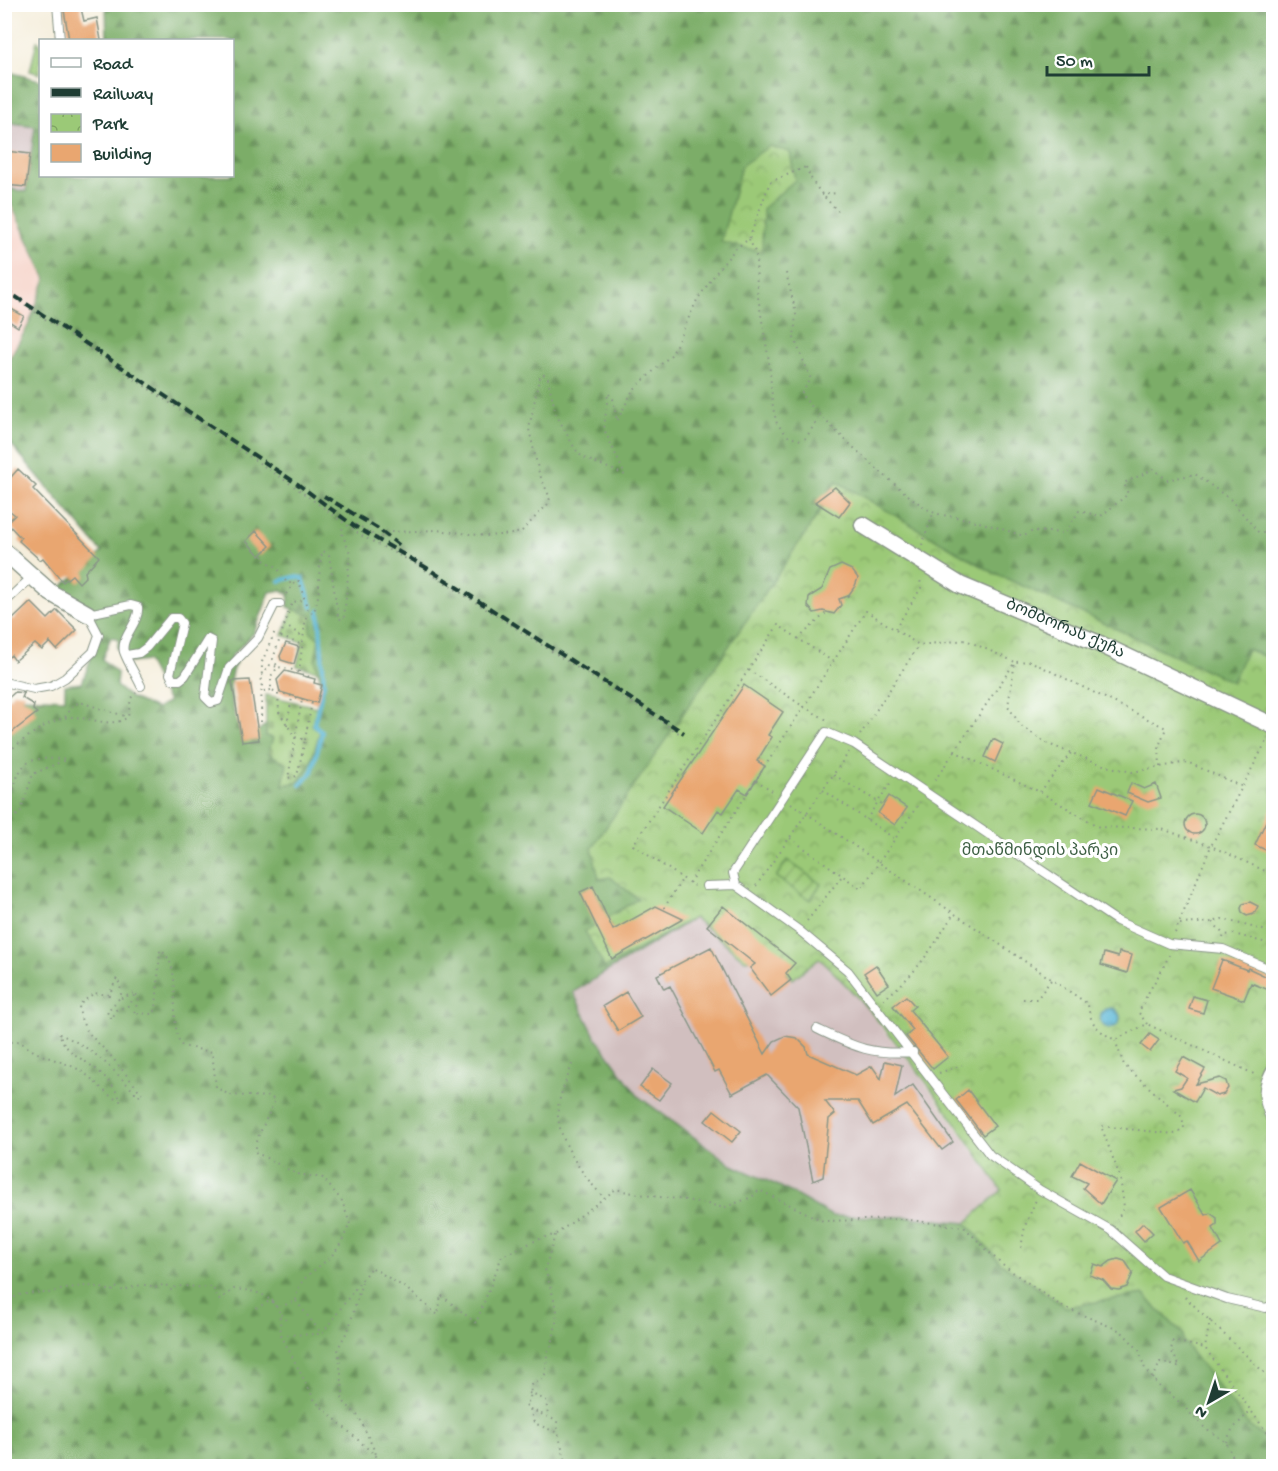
<svg xmlns="http://www.w3.org/2000/svg" width="1278" height="1471" viewBox="0 0 1278 1471" font-family="'Gochi Hand','Noto Sans Georgian',sans-serif">
<style>
.built{fill:#f6d1c6}
.industrial{fill:#d1bfbf}
.grass{fill:#9bc977;stroke:#5d8356;stroke-width:1.5}
.forest{fill:url(#forest-firs);stroke:#4e754e;stroke-width:1.5;fill-rule:evenodd}
.cemetery{fill:url(#cemetery-stones);stroke:#5d8356;stroke-width:1.5}
.park{fill:url(#park-crowns);stroke:#5d8356;stroke-width:1.5}
.garden{fill:url(#garden-furrows);stroke:#5d8356;stroke-width:1.5}
.water{fill:url(#water-waves);stroke:#3a7984;stroke-width:1.5}
.lines{fill:none;stroke-linecap:round;stroke-linejoin:round}
.stream{stroke:#56b5d4;stroke-width:4}
.building{fill:#e9a670}
.lane-casing{stroke:#8a9688;stroke-width:10}
.street-casing{stroke:#8a9688;stroke-width:19}
.path{stroke:#8a9688;stroke-width:2;stroke-dasharray:1.5 4.5;stroke-linecap:butt}
.lane{stroke:#fff;stroke-width:8}
.street{stroke:#fff;stroke-width:16}
.rail{stroke:#1f3d34;stroke-width:4;stroke-dasharray:9 4.5;stroke-linecap:butt}
.labels{text-anchor:middle;dominant-baseline:central;stroke-width:6;stroke-linejoin:round;paint-order:stroke}
.street-label{font-size:16px;fill:#1f3d34;stroke:#fff}
.park-label{font-size:16px;fill:#3e6045;stroke:#fff}
</style>
<defs>
<pattern id="forest-firs" width="22" height="20" patternUnits="userSpaceOnUse" patternTransform="scale(1.5)"><rect width="22" height="20" fill="#7cad68"/><path d="M5 1l3.5 6h-7zM16 11l3.5 6h-7z" fill="#658e56"/></pattern>
<pattern id="cemetery-stones" width="16" height="16" patternUnits="userSpaceOnUse" patternTransform="scale(1.5)"><rect width="16" height="16" fill="#9bc977"/><path d="M2 7V4a2 2 0 0 1 4 0v3zM10 15v-3a2 2 0 0 1 4 0v3z" fill="#7ea462"/></pattern>
<pattern id="park-crowns" width="20" height="18" patternUnits="userSpaceOnUse" patternTransform="scale(1.5)"><rect width="20" height="18" fill="#9bc977"/><path d="M2 6a3 3 0 1 1 6 0M12 15a3 3 0 1 1 6 0" fill="none" stroke="#7ea462"/></pattern>
<pattern id="garden-furrows" width="10" height="10" patternUnits="userSpaceOnUse" patternTransform="scale(1.5)"><rect width="10" height="10" fill="#9bc977"/><path d="M-1 1l2-2M0 10L10 0M9 11l2-2" fill="none" stroke="#7ea462"/></pattern>
<pattern id="water-waves" width="16" height="10" patternUnits="userSpaceOnUse" patternTransform="scale(1.5)"><rect width="16" height="10" fill="#56b5d4"/><path d="M0 5q4-4 8 0t8 0" fill="none" stroke="#4794ad"/></pattern>
</defs>
<rect width="100%" height="100%" fill="#fff"/>
<filter id="ink" filterUnits="userSpaceOnUse"><feTurbulence type="fractalNoise" baseFrequency=".0167" numOctaves="2"/><feDisplacementMap in="SourceGraphic" scale="12" xChannelSelector="R" yChannelSelector="G"/><feConvolveMatrix kernelMatrix="1 2 1 2 8 2 1 2 1" color-interpolation-filters="sRGB"/></filter>
<filter id="wash" filterUnits="userSpaceOnUse"><feTurbulence type="fractalNoise" baseFrequency=".008" numOctaves="4" result="noise"/><feDisplacementMap in="SourceGraphic" scale="24" xChannelSelector="R" yChannelSelector="G"/><feGaussianBlur stdDeviation="1.35" result="paint"/><feColorMatrix in="noise" values="0 0 0 0 0 0 0 0 0 0 0 0 0 0 0 0 0 1.4 0 .05"/><feComposite in="paint" operator="in"/></filter>
<g filter="url(#wash)">
<rect width="100%" height="100%" fill="#f5eedc"/>
<!-- built -->
<path class="built" d="M5 195H7L46 279 28 326 5 366Z"/>
<!-- industrial -->
<path class="industrial" d="M5 122 35 126 26 193 5 188Z
M694 918 745 960 819 958 849 987 912 1065 1002 1191 966 1223 909 1217 832 1216 781 1187 732 1165 638 1096 595 1036 572 992Z"/>
<!-- grass -->
<path class="grass" d="M37 41 40 42V74L30 71Z"/>
<!-- forest -->
<path class="forest" d="M106 5H1273V660L1248 649 1232 682 994 573 836 482 610 876 638 899 687 921 694 918 573 992 595 1036 638 1096 732 1165 781 1187 832 1216 909 1217 966 1223 1001 1263 1066 1307 1143 1294 1183 1334 1184 1341 1249 1426 1269 1440 1273 1466H5V723L22 697 65 699V685L82 683 99 635 88 614 57 591 102 552 5 437V366L28 326 46 279 7 195H5V188L26 192 35 126 5 122V71L40 80V176H232V40H107ZM282 590 289 594 288 607 312 616 310 631 319 639 315 660 322 685 312 725 320 731 311 762 298 782 283 785 287 764 273 747V738L266 736 267 724 242 742C237 718 222 684 236 663L230 657 254 633 270 592ZM111 637 119 639 117 648 130 663 147 661 168 702 156 709 131 698 116 686 117 673 102 659Z"/>
<!-- cemetery -->
<path class="cemetery" d="M293 609 312 616 310 631 319 639 315 660 318 671 297 666 302 642 283 635Z
M266 695 317 707 312 725 320 731 311 762 298 782 283 785 287 764 268 753 273 738 266 736Z"/>
<!-- park -->
<path class="park" d="M769 146 790 152 795 180 763 208 762 252 721 242 741 166Z
M836 481 994 573 1232 682 1247 649 1273 660V1461L1268 1440 1249 1426 1183 1341V1334L1143 1294 1066 1307 1001 1263 966 1223 1002 1190C947 1110 890 1025 819 958L793 979 772 958 745 960 694 918 605 968 585 931 638 899 610 877 599 879 592 848 824 506Z"/>
<!-- garden -->
<path class="garden" d="M787 860 821 884 810 900 776 877Z"/>
<!-- water -->
<path class="water" d="M1100 1018a10 10 0 1 1 20 0a10 10 0 1 1-20 0Z"/>
<g class="lines">
<!-- stream -->
<path class="stream" d="M280 581 294 577 303 578 312 607
M300 785 312 772 322 732 314 724 324 683 319 610"/>
</g>
<g id="blocks">
<!-- building -->
<path class="building" d="M63 4H80L84 21 97 18 101 40H69Z
M6 151 30 154 26 187 4 185Z
M4 305 24 316 18 327 4 318Z
M18 469 36 486 33 489 99 557 85 572 86 576 79 583 72 575 63 582 43 558 40 560 19 541 21 538 7 523 15 515 4 506V496L10 489 5 484Z
M835 487 850 502 839 517 815 502Z
M256 531 270 546 260 556 246 541Z
M841 565 852 570 858 578 855 586 848 596 839 599 841 605 834 614 823 611 814 613 808 606 809 597 822 589 830 570Z
M31 602 48 619 57 610 77 630 57 650 50 642 42 650 35 644 15 661 11 655 4 661V611L12 620Z
M286 643 299 647 294 664 281 660 280 656Z
M285 671 315 679 314 683 322 685 317 703 280 692 277 680Z
M250 680 259 740 242 742 232 681Z
M744 685 783 712 768 735 772 737 757 761 765 766 747 794 739 789 723 813 718 810 703 833 663 806Z
M15 692 24 693 22 698 34 705 33 710 37 713 11 733 4 726V702Z
M993 739 1003 744 995 762 985 757Z
M1131 783 1144 789 1156 784 1161 798 1148 802 1127 793Z
M1099 787 1132 801 1125 816 1092 802Z
M889 796 907 808 895 825 878 813Z
M1274 804V854L1255 845Z
M1185 824a10 10 0 1 1 20 0a10 10 0 1 1-20 0Z
M593 886 613 930 656 906 683 919 612 959 580 892Z
M1250 902 1258 906 1254 914 1247 916 1242 913 1241 908 1243 904Z
M723 906 795 963 786 973 791 980 771 996 750 968 755 964 707 926Z
M711 947 765 1054 774 1041 785 1036 797 1038 806 1047 808 1054 856 1075 872 1066 881 1079 885 1061 902 1065 895 1097 913 1085 953 1142 942 1150 907 1105 873 1125 858 1101H825L835 1114 829 1119 823 1177 813 1181 798 1107 767 1075 732 1094 719 1070 715 1072 670 986 664 989 657 975Z
M1119 952 1132 955 1127 973 1101 965 1104 953 1118 957Z
M1222 960 1247 970 1248 968 1274 980V992L1251 983 1244 1000 1211 988Z
M876 965 889 984 877 992 864 973Z
M626 992 641 1017 618 1031 603 1006Z
M906 996 915 1006 910 1010 948 1057 933 1069 906 1036 913 1030 893 1006Z
M1193 996 1207 1000 1203 1013 1189 1009Z
M1150 1034 1159 1040 1150 1052 1141 1045Z
M1183 1057 1205 1069 1196 1084 1220 1078 1226 1081 1228 1088 1224 1094 1217 1096 1203 1088 1195 1102 1173 1089 1181 1087 1187 1078 1175 1071Z
M653 1069 672 1083 659 1100 640 1087Z
M968 1090 995 1126 983 1135 956 1100Z
M714 1110 741 1131 732 1142 705 1121Z
M1080 1161 1116 1181 1101 1204 1083 1188 1087 1183 1072 1176Z
M1190 1190 1206 1215 1210 1213 1217 1218V1225L1213 1228 1222 1245 1199 1261 1187 1241 1183 1243 1161 1207Z
M1143 1223 1153 1233 1144 1241 1135 1231Z
M1118 1259 1125 1261 1133 1273 1127 1287 1119 1290 1111 1289 1103 1280 1090 1275 1094 1264 1103 1267 1111 1261Z"/>
</g>
</g>
<g filter="url(#ink)">
<use href="#blocks" fill-opacity="0" stroke="#8a9688" stroke-width="1.5"/>
<g class="lines">
<defs>
<path id="lane" d="M57 4 60 40
M4 603 32 577
M127 655 139 653 147 647 171 618H178L182 623 170 674 173 680H180L185 676 208 639 212 641 205 697 211 703 218 701 229 668 258 638 275 604H280
M4 682 34 689 51 686 65 678 93 652 99 635 88 614 131 605 138 607C140 623 120 637 124 652 128 663 136 675 141 686
M706 886 736 885
M1274 971 1223 949 1169 944 1117 921 854 744 826 732 733 873 736 885 800 931 848 971 990 1155 1040 1190 1111 1230 1163 1276 1227 1299 1266 1308 1274 1304
M817 1029C855 1047 870 1055 913 1052
M1274 1065C1258 1089 1262 1101 1274 1127"/>
<g id="street">
<path id="s1" d="M863 525 960 585 1102 645 1274 726"/>
<path d="M4 551 51 593 88 614"/>
</g>
</defs>
<!-- lane casing -->
<use href="#lane" class="lane-casing"/>
<!-- street casing -->
<use href="#street" class="street-casing"/>
<!-- path -->
<path class="path" d="M806 167C813 186 824 197 838 211
M821 195 836 193
M749 239 756 254 757 291 769 361 773 408 777 424 789 437 801 440 806 438 819 417
M786 273 796 313 794 338 811 379 801 394C815 414 915 507 935 513 944 516 953 516 962 518 983 522 1004 530 1024 536L1033 531 1065 533 1079 511 1101 516 1128 494 1124 483 1154 469 1167 480 1195 474 1231 500 1259 533H1274
M5 292 295 487 362 536 416 564 682 735
M356 524 380 539 382 536
M391 532 437 530 486 536 513 534 521 532 548 504 550 498 539 473 529 429 539 379 543 374 548 379 556 414 575 449 582 457 625 475 604 429 608 393 613 399 617 421 633 390 672 354 697 300 718 270 736 248 749 239 770 182 808 166
M922 545 933 514
M266 550 262 559 277 567 287 583H293
M286 594 296 581H299L308 611 313 613C323 592 316 571 323 551L329 555 338 616 339 619H344L350 553 341 531 344 526
M291 606 293 602 304 600
M284 625 304 637
M895 629 921 588 920 577
M281 637 303 645
M798 639 826 613
M749 670 804 707 827 720
M299 672 306 615
M271 690 264 691 260 678 270 665 278 667 273 659 289 611
M278 694 279 712 295 737 305 740 297 776 288 778 302 700
M65 717 74 704 83 703 128 717
M261 722 262 662 276 629
M287 725 292 698
M860 735 919 645
M305 740 312 702 271 690V676L278 667 290 669 312 678
M954 751 1040 792 1099 827 1162 829 1211 846 1274 875
M4 755C22 741 42 724 64 718 85 713 108 731 128 717L131 698 136 693
M1160 767 1159 746 1166 728 1030 661 1015 662 1008 706 1021 726 1048 744 1106 766 1132 772 1187 762 1243 787
M834 775 883 805
M756 780 774 792
M823 790 895 839
M1040 792 1071 753
M791 803 1088 1004C1090 1024 1097 1030 1115 1040L1147 1024 1256 1075
M4 811C16 799 12 769 31 761 39 757 55 760 65 758V760L33 774 20 813 4 825
M866 820 891 782
M790 838 861 889 920 802
M689 883 866 611 919 645 966 640 1015 662 933 783
M694 886 633 845 778 625 832 661
M756 886 849 752
M664 908 683 878
M807 921 842 876
M1213 922 1223 934
M1180 924 1213 922 1222 919 1274 933
M1175 933 1211 846 1268 738
M1223 938 1224 935 1234 934 1274 945
M121 998 135 993
M1023 999H1037L1051 980
M883 1000C918 972 931 950 954 913
M1147 1024 1139 1013C1146 992 1161 975 1169 955
M59 1034C93 1047 114 1070 138 1096L143 1095C132 1082 121 1068 110 1055 94 1038 80 1030 79 1005L94 993 109 995 117 978C126 1000 119 996 107 1012L112 1019 116 1010 130 1005 135 993 139 998 134 1013 152 1014 156 1010 160 950C186 966 166 1022 182 1046L212 1052 216 1087 229 1095 270 1097 275 1100 258 1137 255 1152 297 1174 323 1178 342 1201 350 1224C345 1234 340 1247 333 1254 318 1271 297 1275 296 1301L279 1307 281 1335 315 1401 377 1457 379 1466
M1115 1040 1124 1065 1182 1117 1184 1128 1174 1134 1101 1126 1120 1177 1124 1207 1117 1220
M4 1051 10 1042 20 1041C38 1059 64 1059 84 1073 96 1081 109 1099 121 1101 115 1087 104 1074 90 1065 78 1056 65 1051 60 1035
M572 1064C568 1078 559 1095 558 1109 555 1137 585 1180 605 1198
M939 1073 962 1065
M555 1235 545 1269 557 1309 556 1323 552 1345 547 1352 546 1372 543 1379 531 1385 530 1400 525 1404 530 1409 534 1423 558 1433 567 1466
M1021 1248 1025 1226 1036 1200
M362 1282 349 1328 338 1348 343 1391 342 1400 359 1417 376 1454
M1185 1297 1274 1382
M296 1301 322 1334
M4 1304 18 1295 42 1292 45 1294C67 1288 92 1281 112 1292L115 1287 124 1291C131 1286 148 1282 155 1288L165 1284 172 1291 175 1287C189 1284 201 1290 212 1286L219 1300 234 1289C254 1291 266 1292 278 1309
M256 1308 272 1300 276 1307
M281 1314 286 1320
M1210 1320 1205 1348 1268 1434
M281 1335 322 1334 371 1267 407 1289 438 1315 441 1295 476 1323 502 1256C517 1250 541 1236 555 1235L616 1189C651 1199 689 1197 723 1208L752 1197 759 1190 823 1221 902 1219 964 1227 1001 1264 1061 1306 1121 1331 1139 1350 1145 1369 1159 1386 1176 1399 1204 1427 1226 1442 1233 1457 1242 1466
M1153 1379 1160 1362 1180 1367 1171 1350 1173 1341 1205 1348
M529 1393 546 1400 548 1416
M530 1409 557 1421 558 1433
M1226 1442 1232 1430 1251 1410"/>
<!-- lane -->
<use href="#lane" class="lane"/>
<!-- street -->
<use href="#street" class="street"/>
<!-- rail -->
<path class="rail" d="M4 289 299 485 354 526 427 568 684 733
M324 496 377 528 399 545"/>
</g>
</g>
<g class="labels">
<!-- street labels -->
<g class="street-label">
<text stroke="none"><textPath href="#s1" startOffset="228">ბომბორას ქუჩა</textPath></text>
</g>
<!-- park labels -->
<g class="park-label">
<text x="1040" y="852">მთაწმინდის პარკი</text>
</g>
</g>
<!-- margin -->
<rect width="1278" height="1471" fill="none" stroke="#fff" stroke-width="24"/>
<!-- legend -->
<rect x="39" y="39" width="195" height="138" fill="#ffffff" stroke="#a5b1ae" stroke-width="1.5"/>
<rect x="51" y="58" width="30" height="9" fill="#ffffff" stroke="#a5b1ae" stroke-width="1.5"/>
<text x="93" y="69" font-size="18" fill="#1f3d34">Road</text>
<rect x="51" y="88" width="30" height="9" fill="#1f3d34" stroke="#a5b1ae" stroke-width="1.5"/>
<text x="93" y="99" font-size="18" fill="#1f3d34">Railway</text>
<rect x="51" y="114" width="30" height="18" fill="url(#park-crowns)" stroke="#a5b1ae" stroke-width="1.5"/>
<text x="93" y="129" font-size="18" fill="#1f3d34">Park</text>
<rect x="51" y="144" width="30" height="18" fill="#e9a670" stroke="#a5b1ae" stroke-width="1.5"/>
<text x="93" y="159" font-size="18" fill="#1f3d34">Building</text>
<!-- north arrow -->
<g transform="translate(1209 1402) rotate(219)" stroke="#ffffff" stroke-width="4.5" paint-order="stroke">
<path d="M0-4.5L10 22L0 15L-10 22Z" fill="#1f3d34"/>
<text y="-9" font-size="16" font-weight="bold" text-anchor="middle" fill="#1f3d34">N</text>
</g>
<!-- scale -->
<path d="M1047 66v9h102v-9" fill="none" stroke="#1f3d34" stroke-width="3"/>
<text x="1056" y="66" font-size="18" fill="#1f3d34" stroke="#ffffff" stroke-width="4.5" paint-order="stroke">50 m</text>
</svg>
